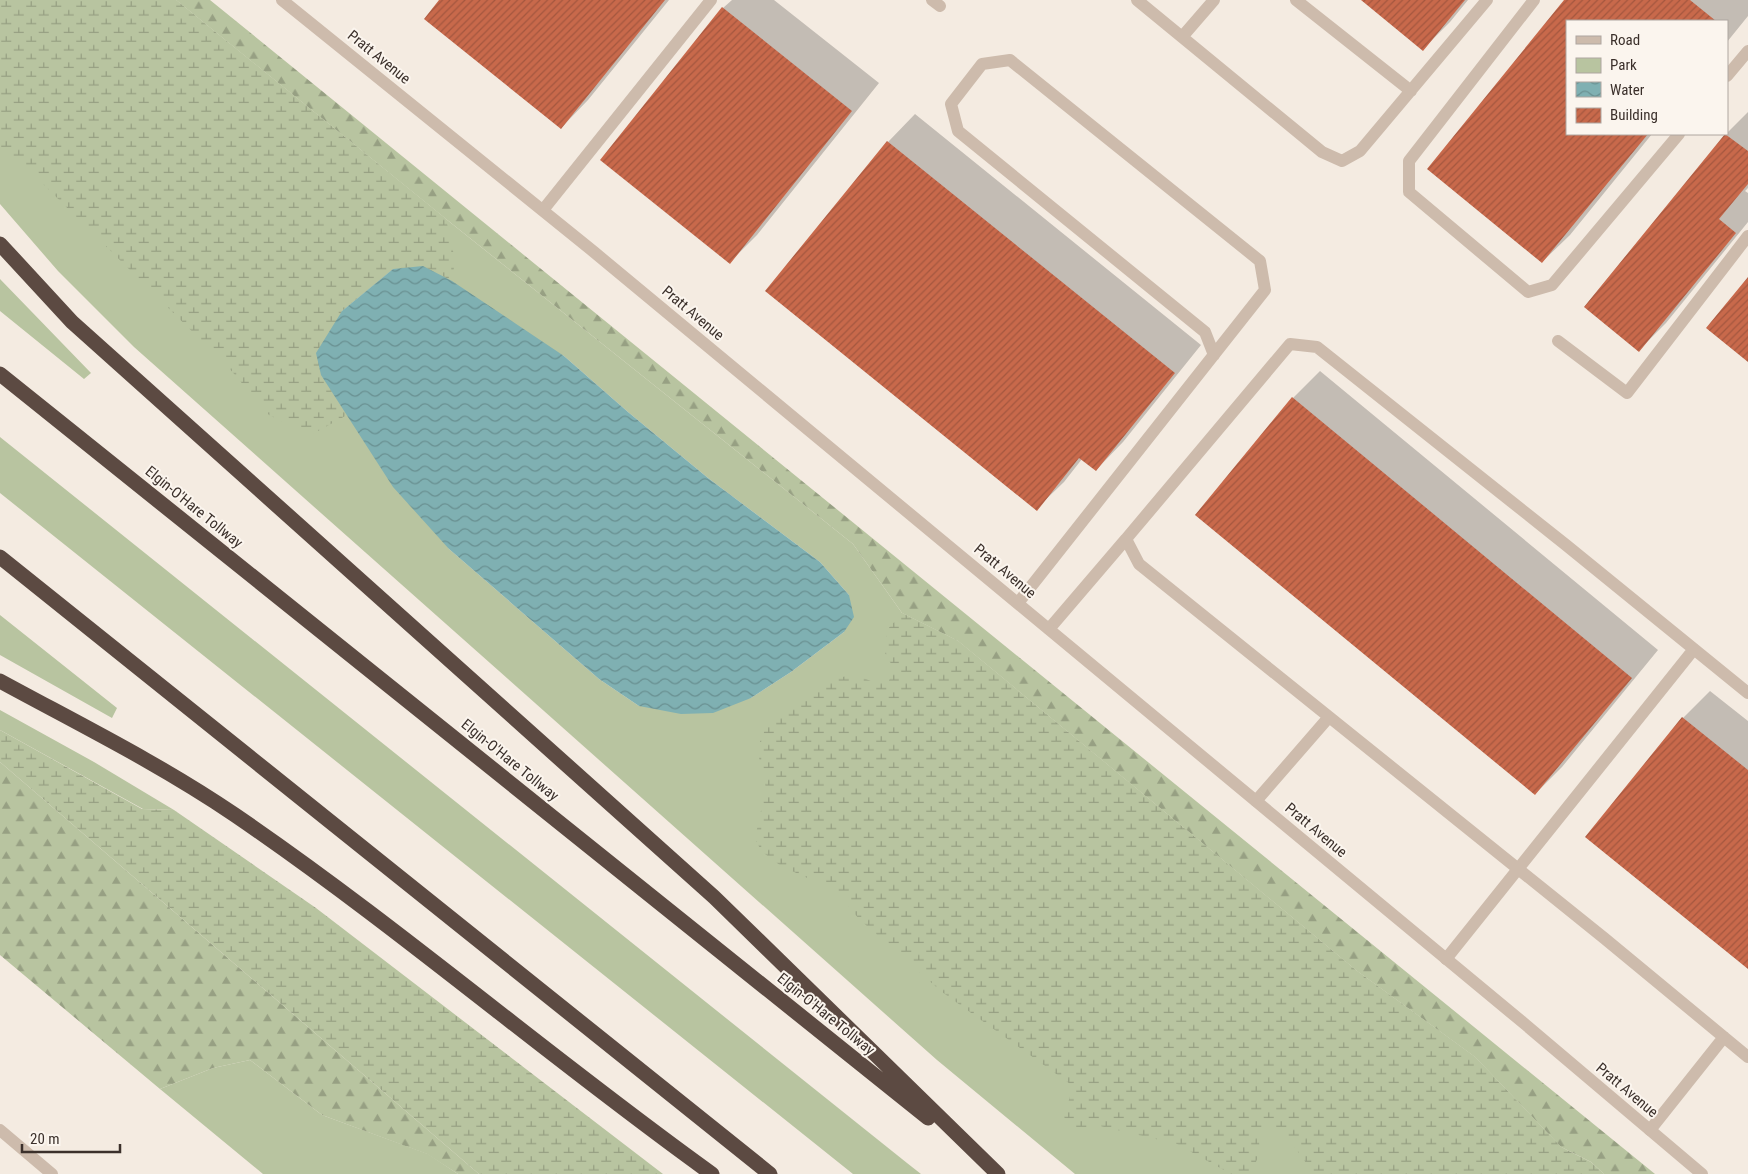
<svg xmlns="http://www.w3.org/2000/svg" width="1748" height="1174" viewBox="0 0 1748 1174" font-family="'Roboto Condensed',sans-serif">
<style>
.green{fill:#b8c4a0;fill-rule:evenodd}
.forest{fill:url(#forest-firs)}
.wetland{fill:url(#wetland-marsh)}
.water{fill:url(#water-waves)}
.shadow{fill:#0003}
.building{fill:url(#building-hatch)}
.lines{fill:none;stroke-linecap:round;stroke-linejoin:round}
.service{stroke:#cdbbac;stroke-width:12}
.minor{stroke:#cdbbac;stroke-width:12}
.motorway{stroke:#5c4a42;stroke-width:15}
.labels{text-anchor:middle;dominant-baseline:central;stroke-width:4;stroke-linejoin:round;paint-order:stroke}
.street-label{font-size:15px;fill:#3b302b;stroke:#fbf5ee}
</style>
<defs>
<pattern id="forest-firs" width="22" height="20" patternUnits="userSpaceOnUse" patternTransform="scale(1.25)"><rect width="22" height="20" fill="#b8c4a0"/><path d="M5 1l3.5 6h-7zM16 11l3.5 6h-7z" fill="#97a083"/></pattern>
<pattern id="wetland-marsh" width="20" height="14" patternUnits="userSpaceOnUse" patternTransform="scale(1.25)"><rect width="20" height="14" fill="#b8c4a0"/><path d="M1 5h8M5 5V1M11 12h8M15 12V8" fill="none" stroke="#97a083"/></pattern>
<pattern id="water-waves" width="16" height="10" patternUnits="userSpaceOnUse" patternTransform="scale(1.25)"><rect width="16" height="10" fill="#7fb0b2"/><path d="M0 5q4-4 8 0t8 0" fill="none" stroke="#699091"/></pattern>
<pattern id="building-hatch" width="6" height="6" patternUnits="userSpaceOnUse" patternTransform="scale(1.25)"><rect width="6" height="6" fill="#c8694b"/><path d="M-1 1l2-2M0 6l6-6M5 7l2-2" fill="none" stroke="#a4573f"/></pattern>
</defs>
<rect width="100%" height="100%" fill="#f4ebe1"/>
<!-- green -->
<path class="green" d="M0 0H176L446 219 853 544 902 613 958 641 1357 971 1475 1057 1561 1147 1604 1174H1075L937 1060 134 347 58 271 0 204ZM393 269 564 356 628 412 708 478 820 562 849 595 844 632 791 672 751 698 639 706 599 679 449 549 342 311Z
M0 279 91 373 84 379 0 311Z
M0 437 907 1163 921 1174H853L0 493Z
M0 615 117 708 112 718 0 655Z
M0 710 94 762 174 810 143 809 0 730Z
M250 1060 322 1115 428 1154 458 1174H263L160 1089 213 1068Z"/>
<!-- forest -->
<path class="forest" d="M176 0H210L1655 1174H1604L1591 1162 1561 1147 1475 1057 1357 971 958 641 902 613 853 544 446 219Z
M0 762 479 1174H458L427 1154 322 1115 250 1060 213 1068 160 1089 0 955Z"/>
<!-- wetland -->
<path class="wetland" d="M0 0H176L446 219 455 260 452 281 423 266 393 269 342 311 321 375 347 415 311 435 269 415 229 368 42 183 0 150Z
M902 613 958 641 1357 971 1475 1057 1561 1147 1591 1162 1604 1174H1314L1286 1135 1268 1125 1258 1131 1260 1152 1251 1174H1231L1177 1144 1100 1126 1079 1132 1064 1117 1073 1086 942 992 859 919 836 891 781 866 761 851 755 838 766 788 757 749 766 727 835 679 854 674 873 682 888 683 894 669 885 653 887 630Z
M0 730 142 809 174 810 316 908 663 1174H479L0 762Z"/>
<!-- water -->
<path class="water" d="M423 266 452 281 564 356 628 412 708 478 820 562 849 595 854 617 844 632 791 672 751 698 713 713 681 714 639 706 599 679 449 549 393 487 321 375 316 353 342 311 393 269Z"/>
<!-- shadow -->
<path class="shadow" d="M441 0H669L588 100 561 128Z
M732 0H774L879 83 757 235 730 262 723 8Z
M1363 0H1468L1450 22 1423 49Z
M1566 0H1748V16L1727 42V21H1567V134H1652L1570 235 1542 262Z
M1748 112V188L1745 191 1748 193V222L1666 323 1639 350 1585 306 1726 134Z
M915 114 1201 345 1123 442 1096 470 1082 459 1064 482 1036 509 888 142Z
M1320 371 1658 650 1562 767 1535 794 1196 515 1293 398Z
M1710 691 1748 721V968L1586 837 1683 718Z"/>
<!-- building -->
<path class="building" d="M439 0H665L561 129 424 19Z
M1361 0H1465L1423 51Z
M1564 0H1690L1716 21H1567V134H1648L1542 263 1427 169Z
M722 7 852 111 730 264 600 160Z
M1725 134 1748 151V184L1719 219 1736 233 1639 352 1584 307Z
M887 141 1175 373 1096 471 1079 458 1037 511 765 291Z
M1748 277V362L1706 328Z
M1292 397 1632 678 1535 795 1195 515Z
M1682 717 1748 770V969L1585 837Z"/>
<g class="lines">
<!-- service -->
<path class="service" d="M932 0 940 6
M1137 0 1322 152 1342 161 1360 151 1487 0
M1296 0 1411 91
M1534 0 1409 161V192L1528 292 1552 285 1679 134
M1182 37 1214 0
M1727 76 1748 51
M543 210 711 0
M1558 341 1627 393 1748 236
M1018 603 1265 290 1260 261 1010 60 982 64 951 104 958 131 1205 332 1214 355
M1049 629 1126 539
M1748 693 1566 545 1317 347 1290 344 1126 539 1139 564 1604 938 1748 1057
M1256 801 1329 717
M1446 959 1694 649
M0 1130 52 1174
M1650 1130 1724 1037"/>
<!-- minor -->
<path class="minor" d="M282 0 594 252 1526 1025 1702 1174"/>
<!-- motorway -->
<path class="motorway" d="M0 244 72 322 714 897 998 1174
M0 374 928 1118
M0 557 770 1174
M0 681C79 724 160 764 235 815 399 927 550 1058 712 1174"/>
</g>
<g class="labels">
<!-- street labels -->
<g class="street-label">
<text transform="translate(379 57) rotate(39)">Pratt Avenue</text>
<text transform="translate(693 313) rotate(40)">Pratt Avenue</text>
<text transform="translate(194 507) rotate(39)">Elgin-O'Hare Tollway</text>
<text transform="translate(1005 571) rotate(40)">Pratt Avenue</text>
<text transform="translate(510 760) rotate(39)">Elgin-O'Hare Tollway</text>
<text transform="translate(1316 830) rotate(40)">Pratt Avenue</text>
<text transform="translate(826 1014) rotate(39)">Elgin-O'Hare Tollway</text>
<text transform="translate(1627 1090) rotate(40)">Pratt Avenue</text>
</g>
</g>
<!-- legend -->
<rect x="1566" y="20" width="162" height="115" fill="#fbf5ee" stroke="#aea6a0"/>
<rect x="1576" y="36" width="25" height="8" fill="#cdbbac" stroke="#aea6a0"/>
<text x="1610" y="45" font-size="15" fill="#3b302b">Road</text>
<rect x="1576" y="58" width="25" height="15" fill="#b8c4a0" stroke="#aea6a0"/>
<text x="1610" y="70" font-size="15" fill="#3b302b">Park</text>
<rect x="1576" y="82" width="25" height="15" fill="url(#water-waves)" stroke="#aea6a0"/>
<text x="1610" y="95" font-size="15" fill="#3b302b">Water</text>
<rect x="1576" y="108" width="25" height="15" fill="url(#building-hatch)" stroke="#aea6a0"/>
<text x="1610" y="120" font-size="15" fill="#3b302b">Building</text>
<!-- scale -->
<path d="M22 1144v8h98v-8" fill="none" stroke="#3b302b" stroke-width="2.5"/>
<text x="30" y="1144" font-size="15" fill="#3b302b" stroke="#fbf5ee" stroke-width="4" paint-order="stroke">20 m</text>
</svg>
